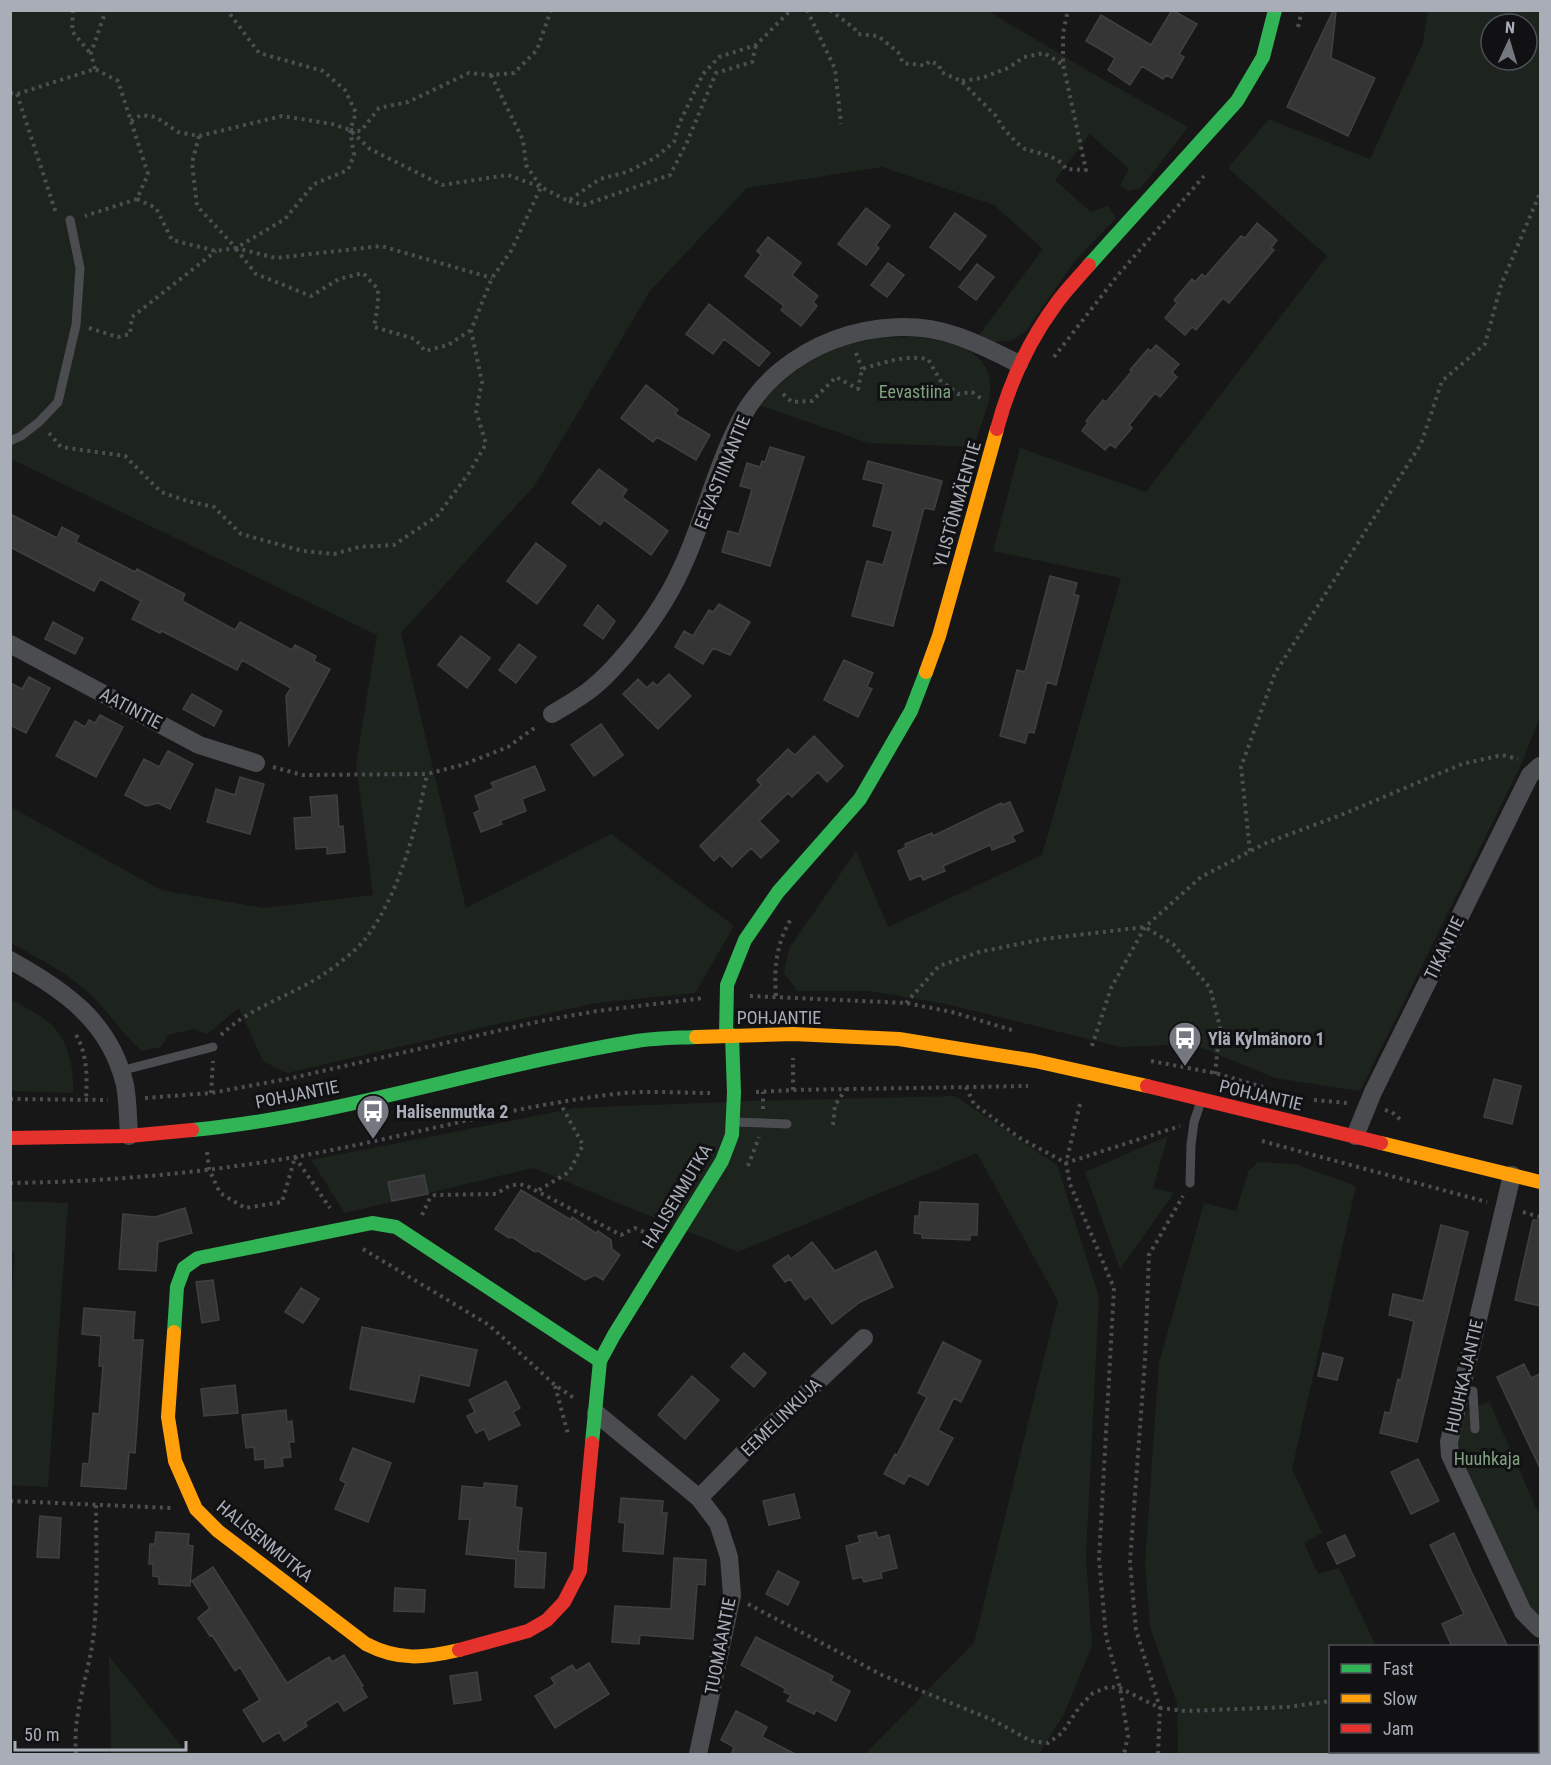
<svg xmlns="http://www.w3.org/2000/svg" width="1551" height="1765" viewBox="0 0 1551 1765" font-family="'Roboto Condensed',sans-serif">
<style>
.green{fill:#1d241e;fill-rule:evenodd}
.building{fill:#353536;stroke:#3f4043;stroke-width:1.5}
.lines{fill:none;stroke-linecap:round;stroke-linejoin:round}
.path{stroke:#4d4e52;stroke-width:4;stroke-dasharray:3 4.5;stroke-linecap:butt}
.lane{stroke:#4b4c50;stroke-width:9}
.street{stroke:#4b4c50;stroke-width:18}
.fast{stroke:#30b455;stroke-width:14}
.slow{stroke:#ff9f0a;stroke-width:14}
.jam{stroke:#e5322d;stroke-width:14}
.labels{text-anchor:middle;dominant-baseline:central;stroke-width:6;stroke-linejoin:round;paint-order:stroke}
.park-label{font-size:18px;fill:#7fa381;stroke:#111113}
.street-label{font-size:18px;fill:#a8adb8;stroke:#111113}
.poi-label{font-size:18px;font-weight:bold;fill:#a8adb8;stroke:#111113;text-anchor:start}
</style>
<rect width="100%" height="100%" fill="#171717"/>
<!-- green -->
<path class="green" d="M11 11H988L1102 79 1188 127 1141 188 1129 191 1120 185 1129 169 1090 134 1055 180 1091 212 1108 206 1116 218 1074 262 1026 331 1011 341 994 342 979 335 1043 249 994 205 882 167 747 188 650 291 535 485 401 633 466 908 611 834 734 926 695 993 597 1003 489 1026 287 1073 263 1061 239 1008 207 1034 194 1029 168 1035 161 1047 142 1051C124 1035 111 1016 95 999 72 975 40 959 11 943V807L161 890 263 908 373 895 356 763 377 635 11 459Z
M1428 11H1540V717L1521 765 1360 1091 1275 1078 1192 1044 1121 1047 946 1004 870 991H797L784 973 789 949 856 851 888 927 1042 855 1121 578 993 551 1020 448 1146 492 1327 256 1228 168 1269 119 1370 159 1423 43ZM1491 24H1527V60H1491Z
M914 337C948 341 995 348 990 393 988 410 979 429 974 447L868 443 759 405C790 372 826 343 872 338 886 337 900 338 914 337Z
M10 999C24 1007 48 1018 57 1031 70 1048 74 1072 73 1093L11 1091Z
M955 1096 1057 1165 1099 1297 1086 1556 1092 1646 1064 1714 1039 1754H865L974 1643 1058 1301 977 1153 738 1252 533 1168 345 1213 311 1160 576 1108 749 1101Z
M1168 1136 1153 1188 1174 1193 1120 1269 1085 1172Z
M1258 1162 1295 1164 1356 1186 1292 1469 1322 1533 1304 1543 1318 1574 1339 1568 1376 1646H1330V1752H1440L1453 1754H1178L1177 1703 1150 1627 1145 1563 1159 1363 1204 1203 1236 1211 1248 1172Z
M11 1201 68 1203 48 1487 11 1485 10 1312 15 1253H11Z
M1489 1401 1540 1517V1618L1534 1613 1524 1595 1460 1460 1458 1446 1461 1415Z
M109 1656 188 1754H111Z"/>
<!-- building -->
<path class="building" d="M1172 10 1197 24 1179 54 1184 57 1172 78 1166 75 1163 79 1142 66 1130 85 1108 70 1115 58 1086 41 1101 15 1151 45Z
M1333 11H1336L1331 58 1375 78 1348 136 1287 107Z
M866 208 890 226 876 245 879 248 866 265 838 244Z
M955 213 986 236 960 270 930 247Z
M1257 223 1277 240 1271 248 1274 250 1229 303 1223 298 1196 330 1192 327 1185 335 1165 318 1177 303 1174 300 1192 279 1195 282 1202 274 1205 277 1241 236 1245 238Z
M768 237 801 263 792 275 818 296 813 302 817 306 801 326 781 310 784 306 745 276 761 255 757 251Z
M888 263 904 275 887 297 871 285Z
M977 264 994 277 976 300 959 287Z
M709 304 770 353 759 366 724 339 713 354 686 334Z
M1156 345 1179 364 1172 372 1177 377 1160 397 1155 393 1129 425 1132 428 1115 448 1110 444 1105 450 1082 431 1088 423 1086 421 1103 400 1106 402 1132 371 1130 370 1148 349 1151 351Z
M646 385 678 410 675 414 710 435 696 460 657 437 653 442 621 418Z
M770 447 804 457 770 566 722 552 728 531 739 534 752 489 740 486 747 463 760 467 762 461 765 462Z
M868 461 942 481 934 510 924 508 893 626 852 616 867 561 883 565 893 531 873 526 884 484 863 479Z
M599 469 627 490 622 497 668 531 651 555 604 520 600 525 572 503Z
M10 514 57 538 62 527 79 536 76 542 135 572 137 569 185 594 182 601 235 630 240 622 292 650 295 645 316 656 314 661 330 669 289 745 286 696 291 688 242 660 237 670 162 631 160 633 132 619 141 601 100 579 94 591 10 547Z
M536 543 566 566 537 604 507 581Z
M1050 576 1077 583 1074 594 1079 596 1056 685 1047 682 1034 733 1028 732 1025 743 1000 736 1017 670 1025 672Z
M719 604 750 622 730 655 713 648 703 664 675 647 684 631 693 636 709 610 713 612Z
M598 605 615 621 603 639 584 625Z
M53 622 83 638 75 654 45 639Z
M461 636 490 658 467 688 438 665Z
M519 644 536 657 516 683 499 670Z
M844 660 873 673 867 687 872 689 858 717 824 700Z
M669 674 691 696 658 729 623 694 638 679 647 688 653 682 657 686Z
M29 677 50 688 26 733 10 725V683L22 689Z
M192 694 222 711 214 726 183 709Z
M100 715 123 727 96 777 56 756 75 721 85 727 89 720 95 723Z
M601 724 623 755 594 776 571 745Z
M814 736 843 766 827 782 818 772 792 797 788 793 759 821 779 841 761 858 751 848 732 867 720 855 714 861 700 846 761 785 757 780 788 749 795 755Z
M168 751 193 764 170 809 158 803 146 806 125 795 144 759 159 767Z
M535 766 545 790 522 799 526 811 500 821 502 824 481 832 474 813 480 810 475 796 494 788 491 783Z
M240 777 264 784 250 834 207 822 216 789 235 795Z
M337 795 339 827 343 826 345 852 327 854V847L296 849 294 818 312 817 310 797Z
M1010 802 1023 831 1012 836 1015 841 992 850 990 845 943 866 945 871 923 880 921 875 910 880 898 851 906 847 905 844 932 833 933 836 1001 803 1002 805Z
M1494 1079 1521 1086 1512 1124 1484 1117Z
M424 1175 428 1194 392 1201 388 1182Z
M521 1190 571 1220 572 1217 596 1233 598 1231 611 1240 612 1249 620 1255 603 1280 595 1275 585 1280 538 1251 535 1252 512 1237 509 1238 495 1229Z
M920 1202 978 1204 977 1235H970V1240L922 1238V1234L914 1233 915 1216H919Z
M185 1208 192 1233 158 1242 156 1271 119 1269 123 1214 155 1217Z
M1533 1220H1540V1306L1515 1300Z
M1441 1225 1468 1232 1417 1442 1380 1433 1385 1412 1390 1413 1398 1379 1401 1380 1414 1321 1389 1315 1393 1294 1423 1301Z
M812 1242 835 1271 876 1251 893 1287 860 1302 832 1324 811 1296 805 1300 790 1279 785 1282 773 1266 788 1255 791 1259Z
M213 1280 219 1320 202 1323 196 1282Z
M301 1288 319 1299 303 1323 285 1312Z
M84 1308 135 1312 133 1340H143L135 1453 129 1452 126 1489 81 1486 83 1463 89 1464 93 1413 99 1414 103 1366H99L101 1336 82 1334Z
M362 1327 477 1350 469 1386 420 1375 414 1402 350 1389Z
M943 1342 981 1361 961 1402 954 1398 938 1430 953 1438 928 1485 909 1475 904 1484 884 1474 895 1454 897 1455 927 1397 918 1393Z
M744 1353 766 1373 754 1387 731 1367Z
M1323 1353 1343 1358 1337 1380 1318 1376Z
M1524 1364 1531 1378 1540 1374V1468L1497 1377Z
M692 1376 719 1400 685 1439 658 1415Z
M506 1381 520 1408 513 1412 520 1425 489 1440 484 1429 476 1433 467 1416 475 1412 469 1400Z
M235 1385 238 1413 204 1416 201 1389Z
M286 1410 287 1422 292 1421 294 1442H289L291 1457 282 1458 283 1466 265 1468V1459L255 1460 254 1447 246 1448 242 1415Z
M353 1448 391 1463 368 1522 335 1509 346 1483 340 1480Z
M1418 1459 1439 1501 1411 1514 1391 1472Z
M484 1483 517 1486 515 1507 522 1508 518 1551 546 1553 544 1588 515 1587 516 1559 466 1554 470 1519H459L462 1486 484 1488Z
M794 1494 800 1518 769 1525 763 1501Z
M621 1498 663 1501 662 1513H667L663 1554 623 1551 625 1523 619 1522Z
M40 1516 61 1518 59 1558 37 1557Z
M156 1532 189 1534 188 1545 193 1546 190 1586 159 1584V1577L153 1576V1564H149L150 1544H155Z
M876 1532 878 1538 889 1535 897 1568 881 1572 882 1578 864 1582 862 1577 853 1579 846 1546 860 1542 858 1536Z
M1454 1533 1472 1573 1508 1647H1452L1442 1624 1464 1614 1430 1545Z
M1345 1535 1355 1556 1337 1564 1327 1543Z
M674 1558 706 1560 705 1585 697 1584 693 1639 640 1635 639 1644 612 1642 615 1606 671 1609Z
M213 1567 287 1683 329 1657 332 1662 344 1655 363 1686 361 1687 367 1697 344 1711 338 1701 305 1722 307 1726 284 1741 279 1732 263 1742 243 1710 260 1700 240 1667 235 1671 212 1635 210 1636 198 1618 210 1608 192 1581Z
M778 1571 799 1582 788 1605 766 1594Z
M395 1588 425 1590 424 1612 394 1611Z
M756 1637 833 1676 831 1681 850 1691 836 1721 816 1710 814 1714 787 1701 791 1695 784 1692 786 1689 741 1665Z
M589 1663 609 1694 555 1728 535 1696 555 1684 551 1678 572 1665 576 1671Z
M477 1672 481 1700 454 1704 450 1676Z
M736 1711 767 1727 762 1737 797 1755H731L734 1747 721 1740Z"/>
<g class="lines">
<!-- path -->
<path class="path" d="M73 10 72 31 90 53
M807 10 835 69 841 124
M830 10 854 28 858 34 878 36 898 52 903 63C911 65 916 63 924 66L930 61 939 65 941 72 961 81 995 115 1004 129 1017 143 1025 149 1050 156 1062 163 1066 169 1086 170 1063 64V33L1068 10
M1298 27 1302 10
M95 69 91 53 106 10
M491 75 523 140 526 165 541 187
M962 81 982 78 1008 68 1024 57 1044 53 1062 64
M10 93 17 94 95 69 118 81 148 174 137 199 85 216
M17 94 56 213
M131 121 141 115 156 117 178 132 199 136 282 116 332 124 350 130 370 149 442 185 508 175 541 187 568 201 600 179 627 172 655 158 674 142 679 124 703 74 719 57 756 45 791 10
M350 130 361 131 379 108 408 102 469 73 491 75 514 73 537 50 551 10
M199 136 192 163 197 206 236 248 276 258 381 246 492 278
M137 199 156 208 172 240 216 251 236 248 285 219 314 184 348 170 354 155 350 130 356 113 345 90 323 71 259 53 227 10
M569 201 584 205 670 175 687 142 716 73 752 62 756 45
M236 249 256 274 311 296 339 279 363 273 378 289V304L374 327 415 339 425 351 448 345 471 330
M89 328 118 337 130 334 132 317 216 251
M856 353 862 369
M1054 357 1118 275 1204 176
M783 394 792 402 812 401 836 377 858 389 862 369C885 362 904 355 928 359L940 380 958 394 972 392 983 400
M49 433 61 447 125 456 161 492 187 501 214 507 241 534 303 551 334 554 359 547 394 545 437 516 469 473 486 444 476 411 482 382 471 330 492 278 511 251 541 187
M273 767 302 775 427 774 462 765 508 747 537 726
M1250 851 1241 767 1275 673 1421 444 1442 381 1485 344 1501 285 1540 193
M750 996 906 1003 952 1012 1015 1031
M776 996C774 968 776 944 791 919
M906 1003 939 966 979 952 1044 939 1145 927 1173 944 1210 988 1220 1027 1215 1074
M76 1035C88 1055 87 1079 86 1101
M221 1035C250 1007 291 996 324 974 336 966 358 949 366 938 400 893 416 828 427 774
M1092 1046 1111 988 1145 927 1201 877 1266 843 1341 815 1462 764 1502 755 1518 759
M1151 1061 1215 1073 1263 1087
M966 1087 974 1104 1020 1138 1066 1163 1180 1126
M793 1090V1058
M756 1092 793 1090 1028 1086
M211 1093 213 1061
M145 1098 211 1093 292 1078 541 1021 597 1011 704 998
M10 1099 108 1100
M1314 1100 1348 1103
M1080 1104 1066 1163 1070 1184 1114 1288 1099 1559 1106 1636 1120 1688 1128 1736 1124 1754
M763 1109V1092
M1385 1110 1392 1112 1403 1122
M833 1125 835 1105 846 1089
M1262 1141 1487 1202
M207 1152 209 1169 220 1193 245 1208 282 1202 295 1157
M295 1157 330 1208
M748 1166 759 1137
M10 1183C105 1182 201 1173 295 1157 402 1138 507 1107 615 1094 646 1090 679 1093 710 1093
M539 1190 569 1172 583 1145 560 1103
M1523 1212 1540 1217
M422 1215 430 1198 435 1195 496 1194 509 1186 519 1184 527 1186 621 1235 635 1228 644 1232
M363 1249 489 1325 555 1385 574 1398
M555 1386 568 1434
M10 1501 172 1508
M748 1604 882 1675 993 1720 1031 1741 1048 1743 1062 1733 1080 1706 1093 1693 1108 1687 1120 1688 1160 1708 1185 1711 1288 1707 1330 1701
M76 1754C72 1712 90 1672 94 1631 98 1589 96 1546 96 1505
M1158 1754 1160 1708 1136 1630 1130 1562 1145 1360 1149 1255 1183 1196"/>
<!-- lane -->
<path class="lane" d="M10 441 21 436 39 422 58 402 76 325 80 268 70 220
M120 1071 213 1047
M735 1122 787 1124
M1190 1183 1191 1145 1194 1122 1201 1101
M1473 1391 1475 1429"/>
<!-- street -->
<path class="street" d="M10 644 199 745 256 763
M552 714C564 707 576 700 587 692 613 673 646 631 663 603 699 546 710 478 741 419 780 345 879 309 957 336 978 343 999 354 1019 364
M10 960C64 990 110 1021 125 1085 128 1101 128 1120 129 1136
M1355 1136 1373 1092 1523 789 1530 775 1540 766
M1512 1175 1449 1442 1450 1455 1523 1612 1540 1629
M596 1413 699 1498 718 1523 729 1557 732 1595 698 1754
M699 1498 759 1437 864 1338"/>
<!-- fast -->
<path class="fast" d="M1089 265 1237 101 1263 57 1275 10
M726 1035 727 985 745 940 778 892 860 799 911 711 926 672
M192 1130C342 1116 488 1065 637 1041 656 1038 676 1038 696 1037
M174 1332 177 1287 184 1268 198 1258 372 1223 396 1227 600 1361
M592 1443 600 1361 614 1335 722 1161 732 1135 734 1093 732 1035"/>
<!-- slow -->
<path class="slow" d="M926 672 939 636 997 429
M696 1037 793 1034 899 1039 1035 1061 1147 1086
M1381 1143 1540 1182
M174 1332 168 1417 175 1461 196 1509 218 1531 366 1644C399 1661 424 1658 459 1650"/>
<!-- jam -->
<path class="jam" d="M997 429C1009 384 1028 342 1056 304 1066 290 1078 278 1089 265
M1147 1086 1381 1143
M10 1138 129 1136 192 1130
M459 1650 528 1631 547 1620 564 1602 580 1571 592 1443"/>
</g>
<!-- icons -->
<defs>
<symbol id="bus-pin" viewBox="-11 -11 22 30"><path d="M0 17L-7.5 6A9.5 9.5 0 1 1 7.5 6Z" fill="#757880" stroke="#111113"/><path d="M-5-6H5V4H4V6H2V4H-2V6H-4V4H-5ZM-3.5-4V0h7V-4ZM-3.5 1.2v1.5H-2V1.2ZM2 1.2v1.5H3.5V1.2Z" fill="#fff"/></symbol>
</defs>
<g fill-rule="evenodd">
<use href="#bus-pin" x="1166" y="1019" width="38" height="52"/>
<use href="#bus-pin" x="354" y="1092" width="38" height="52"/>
</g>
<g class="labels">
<!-- park labels -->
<g class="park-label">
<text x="915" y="391">Eevastiina</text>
<text x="1487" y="1458">Huuhkaja</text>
</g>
<!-- street labels -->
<g class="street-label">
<text transform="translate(722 472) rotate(-68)">EEVASTIINANTIE</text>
<text transform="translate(957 504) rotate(-74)">YLISTÖNMÄENTIE</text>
<text transform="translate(131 708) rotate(28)">AATINTIE</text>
<text transform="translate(1444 948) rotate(-64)">TIKANTIE</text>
<text x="779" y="1017">POHJANTIE</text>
<text transform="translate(297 1094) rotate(-11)">POHJANTIE</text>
<text transform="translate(1261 1095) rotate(13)">POHJANTIE</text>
<text transform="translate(677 1196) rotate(-59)">HALISENMUTKA</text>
<text transform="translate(1464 1376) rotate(-77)">HUUHKAJANTIE</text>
<text transform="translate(781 1417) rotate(-44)">EEMELINKUJA</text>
<text transform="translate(265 1541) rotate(39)">HALISENMUTKA</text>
<text transform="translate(720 1646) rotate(-79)">TUOMAANTIE</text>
</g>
<!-- poi labels -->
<g class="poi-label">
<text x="1208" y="1038">Ylä Kylmänoro 1</text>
<text x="396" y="1111">Halisenmutka 2</text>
</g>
</g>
<!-- border -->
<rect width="1551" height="1765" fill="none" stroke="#a8adb8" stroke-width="24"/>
<!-- legend -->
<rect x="1329" y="1645" width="210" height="108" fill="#111113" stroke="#4d4f55" stroke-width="1.5"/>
<rect x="1341" y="1664" width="30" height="9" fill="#30b455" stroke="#4d4f55" stroke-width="1.5"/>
<text x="1383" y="1675" font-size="18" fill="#a8adb8">Fast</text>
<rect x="1341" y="1694" width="30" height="9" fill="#ff9f0a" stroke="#4d4f55" stroke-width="1.5"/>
<text x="1383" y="1705" font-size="18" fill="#a8adb8">Slow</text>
<rect x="1341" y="1724" width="30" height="9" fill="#e5322d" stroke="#4d4f55" stroke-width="1.5"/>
<text x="1383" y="1735" font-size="18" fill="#a8adb8">Jam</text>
<!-- north arrow -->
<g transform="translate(1509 42) rotate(4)"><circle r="28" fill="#111113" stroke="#4d4f55" stroke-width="1.5"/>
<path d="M0-4.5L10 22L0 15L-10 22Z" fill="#757880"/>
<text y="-9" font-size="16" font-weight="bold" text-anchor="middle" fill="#a8adb8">N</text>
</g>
<!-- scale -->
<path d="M15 1741v9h171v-9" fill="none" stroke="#a8adb8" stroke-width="3"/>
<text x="24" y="1741" font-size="18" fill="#a8adb8" stroke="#111113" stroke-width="4.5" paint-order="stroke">50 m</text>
</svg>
